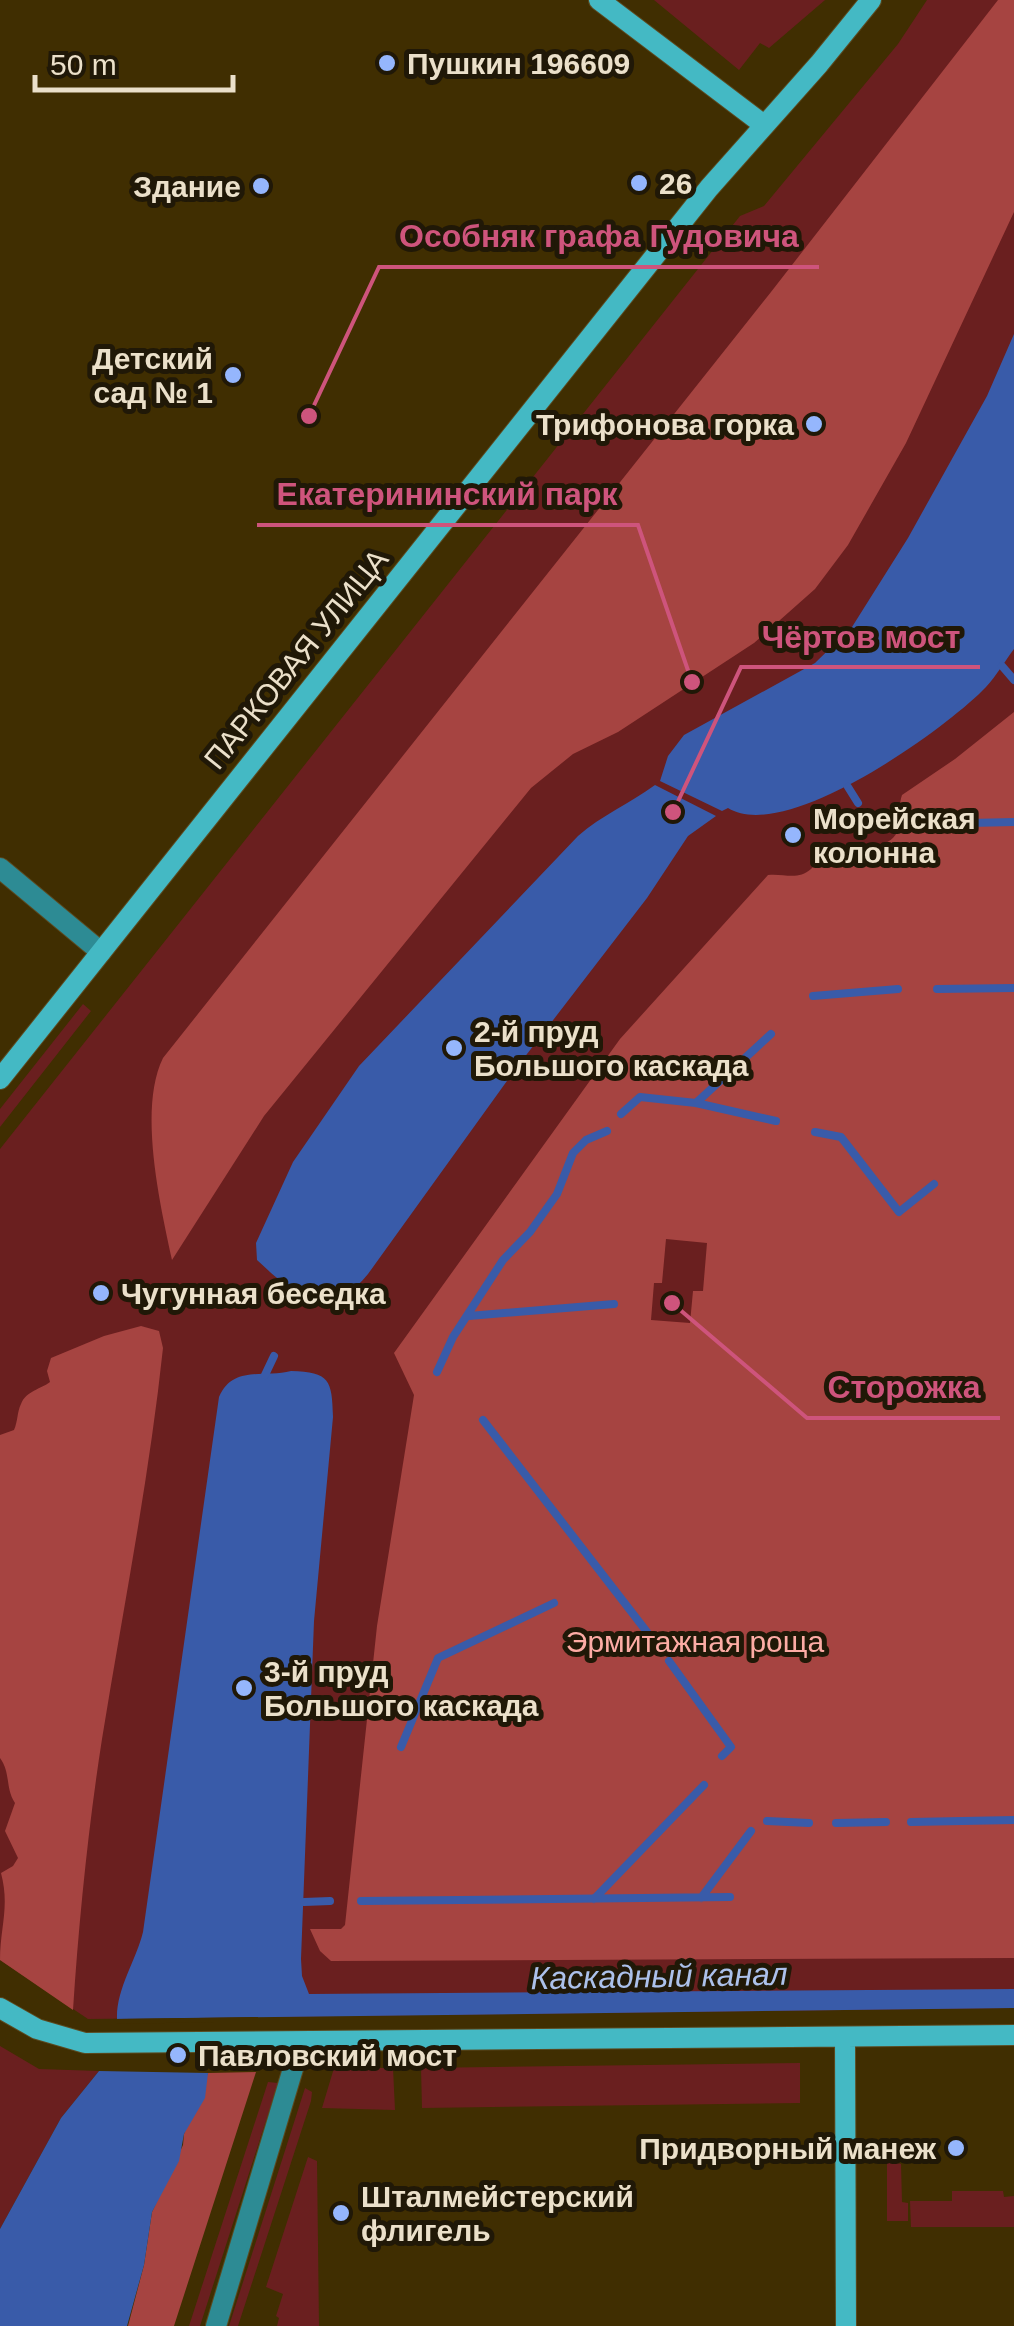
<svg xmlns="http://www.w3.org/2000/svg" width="1014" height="2326" viewBox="0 0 1014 2326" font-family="Arial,sans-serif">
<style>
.green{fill:#6a1f1f}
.forest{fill:#a64441;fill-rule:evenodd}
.water{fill:#395ba9}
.pier{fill:#402e01}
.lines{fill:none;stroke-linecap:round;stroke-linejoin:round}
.stream{stroke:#395ba9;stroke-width:8}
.street-casing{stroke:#5b4a21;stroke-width:22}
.secondary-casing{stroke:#5b4a21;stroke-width:22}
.street{stroke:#2d8b94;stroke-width:20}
.secondary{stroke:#44b9c4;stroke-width:20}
.poi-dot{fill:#95b6fd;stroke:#201807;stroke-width:4}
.labels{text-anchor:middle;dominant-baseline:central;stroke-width:10;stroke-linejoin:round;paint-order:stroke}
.poi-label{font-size:30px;font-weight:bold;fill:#ebe0ca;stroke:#201807;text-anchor:start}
.street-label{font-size:30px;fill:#ebe0ca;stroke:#201807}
.park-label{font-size:30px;fill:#fdaca5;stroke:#201807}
.water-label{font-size:32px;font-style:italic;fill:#acc1eb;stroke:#201807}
.leader{fill:none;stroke:#ce547c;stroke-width:4}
.callout-dot{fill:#ce547c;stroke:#201807;stroke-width:4}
.callout-label{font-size:32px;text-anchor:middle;font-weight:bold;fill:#ce547c;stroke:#201807;stroke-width:10;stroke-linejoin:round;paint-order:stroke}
</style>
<rect width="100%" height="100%" fill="#402e01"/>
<!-- green -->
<path class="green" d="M654 0H825L769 48 760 43 739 70Z
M927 0H1014V2008L88 2019 0 1960V1149L740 216 764 206 898 44Z
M83 1004 91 1011 0 1127V1109Z
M0 2046 39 2069 99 2071 61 2118 0 2229Z
M800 2063V2103L422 2108 421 2068Z
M334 2068H393L395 2110 322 2108Z
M268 2082 278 2083 200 2326H189Z
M305 2088 312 2092 311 2101 238 2326H229Z
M887 2152H897V2163L901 2164 902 2202 908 2203V2221H887Z
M308 2157 317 2161 319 2326H277L279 2318 276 2316 283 2294 266 2287Z
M952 2191H1003L1004 2197 1014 2196V2227H911L910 2201H952Z"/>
<!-- forest -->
<path class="forest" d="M998 0H1014V212L906 443 848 545 815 589 754 643 618 732 573 754 531 788 264 1116 172 1260C160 1204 138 1109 163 1058L771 292Z
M1014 712V1958L331 1961 320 1951 310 1929H341L345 1925 377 1626 414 1395 394 1353 620 1039 768 875C783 873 798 881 811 869 819 862 819 854 826 847 848 846 892 855 899 827 902 816 898 806 902 795L955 759ZM666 1239 707 1243 703 1291H693L690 1323 651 1320 654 1283H662Z
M141 1326 159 1331 163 1348C149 1480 123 1609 102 1739 88 1829 79 1920 73 2010L0 1960C0 1927 10 1907 1 1873L13 1866 18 1858 5 1831 15 1803C5 1788 11 1773 0 1758V1435L14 1430C18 1421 17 1412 21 1404 26 1391 41 1389 50 1382L47 1371 51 1358 104 1336Z
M256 2072 174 2326H128L144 2265 152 2212 183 2145 184 2134 208 2073Z"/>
<!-- water -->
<path class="water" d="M1014 334V649C1005 661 997 675 986 687 946 729 786 844 728 808L722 811 660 781 668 756 684 735 815 663 852 627 908 538 987 396Z
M655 785 716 816 688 836 647 898 517 1067 368 1274C329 1323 294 1295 257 1260L256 1243 293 1162 359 1066 578 836C602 815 629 804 655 785Z
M291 1371C330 1372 332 1380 333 1417L314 1621 301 1959 302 1976 309 1994 1014 1989V2008L117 2019C116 1989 136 1961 143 1932L219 1397C233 1365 263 1378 291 1371Z
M99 2071 208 2073 205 2098 184 2134 179 2161 152 2212 144 2265 127 2326H0V2229L61 2118Z"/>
<!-- pier -->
<path class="pier" d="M258 2017V2022H215L117 2024 112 2019Z"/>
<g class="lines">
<!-- stream -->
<path class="stream" d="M1002 666 1014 680
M848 787 858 803
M866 819 879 825 1014 822
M937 989 1014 988
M813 996 898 989
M696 1103 771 1034
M621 1114 640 1097 696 1103 776 1121
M815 1132 841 1137 899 1212 934 1184
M469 1316 614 1304
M437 1372 453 1337 503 1260 530 1232 557 1194 573 1153 586 1140 607 1131
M265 1375 274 1356
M483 1420 647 1632
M669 1661 731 1747 722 1756
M401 1747 438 1658 554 1603
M767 1821 809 1823
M911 1822 1014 1820
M836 1823 886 1822
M701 1898 751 1831
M594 1899 704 1785
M361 1901 730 1897
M304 1902 330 1901"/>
<defs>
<path id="street" d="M0 868 101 952
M216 2326 301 2042"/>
<path id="secondary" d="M599 0 764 125
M0 1079 709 188 819 64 871 0
M0 2008 37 2029 85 2043 1014 2035
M845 2037 846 2326"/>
</defs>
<!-- street casing -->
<use href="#street" class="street-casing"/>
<!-- secondary casing -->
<use href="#secondary" class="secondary-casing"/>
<!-- street -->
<use href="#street" class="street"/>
<!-- secondary -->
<use href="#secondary" class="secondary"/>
</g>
<!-- markers -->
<g class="poi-dot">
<circle cx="387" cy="63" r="10"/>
<circle cx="639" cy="183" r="10"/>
<circle cx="261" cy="186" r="10"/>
<circle cx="233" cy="375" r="10"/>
<circle cx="814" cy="424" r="10"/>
<circle cx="793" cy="835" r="10"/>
<circle cx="454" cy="1048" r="10"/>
<circle cx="101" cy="1293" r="10"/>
<circle cx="244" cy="1688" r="10"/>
<circle cx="178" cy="2055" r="10"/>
<circle cx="956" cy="2148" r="10"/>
<circle cx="341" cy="2213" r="10"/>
</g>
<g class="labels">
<!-- poi labels -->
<g class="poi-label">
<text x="407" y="63">Пушкин 196609</text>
<text x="659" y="183">26</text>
<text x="241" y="186" text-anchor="end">Здание</text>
<text x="213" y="358" text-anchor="end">Детский<tspan x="213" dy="34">сад № 1</tspan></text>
<text x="794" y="424" text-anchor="end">Трифонова горка</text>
<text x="813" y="818">Морейская<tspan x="813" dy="34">колонна</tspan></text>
<text x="474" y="1031">2-й пруд<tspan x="474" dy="34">Большого каскада</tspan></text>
<text x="121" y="1293">Чугунная беседка</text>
<text x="264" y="1671">3-й пруд<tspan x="264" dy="34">Большого каскада</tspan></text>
<text x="198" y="2055">Павловский мост</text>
<text x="936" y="2148" text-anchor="end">Придворный манеж</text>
<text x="361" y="2196">Шталмейстерский<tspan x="361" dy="34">флигель</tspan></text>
</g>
<!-- street labels -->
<g class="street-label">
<text transform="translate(296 659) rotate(-51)">ПАРКОВАЯ УЛИЦА</text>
</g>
<!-- park labels -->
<g class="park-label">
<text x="695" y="1641">Эрмитажная роща</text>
</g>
<!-- water labels -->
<g class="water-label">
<text transform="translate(659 1976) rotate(-1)">Каскадный канал</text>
</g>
</g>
<!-- callouts -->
<path class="leader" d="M309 416L379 267H819M692 682L638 525H257M673 812L741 667H980M672 1303L807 1418H1000"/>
<g class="callout-dot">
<circle cx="309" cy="416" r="10"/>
<circle cx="692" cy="682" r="10"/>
<circle cx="673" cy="812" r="10"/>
<circle cx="672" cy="1303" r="10"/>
</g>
<g class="callout-label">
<text x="599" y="247">Особняк графа Гудовича</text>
<text x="447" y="505">Екатерининский парк</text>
<text x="861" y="648">Чёртов мост</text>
<text x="904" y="1398">Сторожка</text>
</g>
<!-- scale -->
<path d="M35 75v15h198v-15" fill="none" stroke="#ebe0ca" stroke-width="5"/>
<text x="50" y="75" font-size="30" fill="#ebe0ca" stroke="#201807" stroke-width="8" paint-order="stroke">50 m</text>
</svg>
